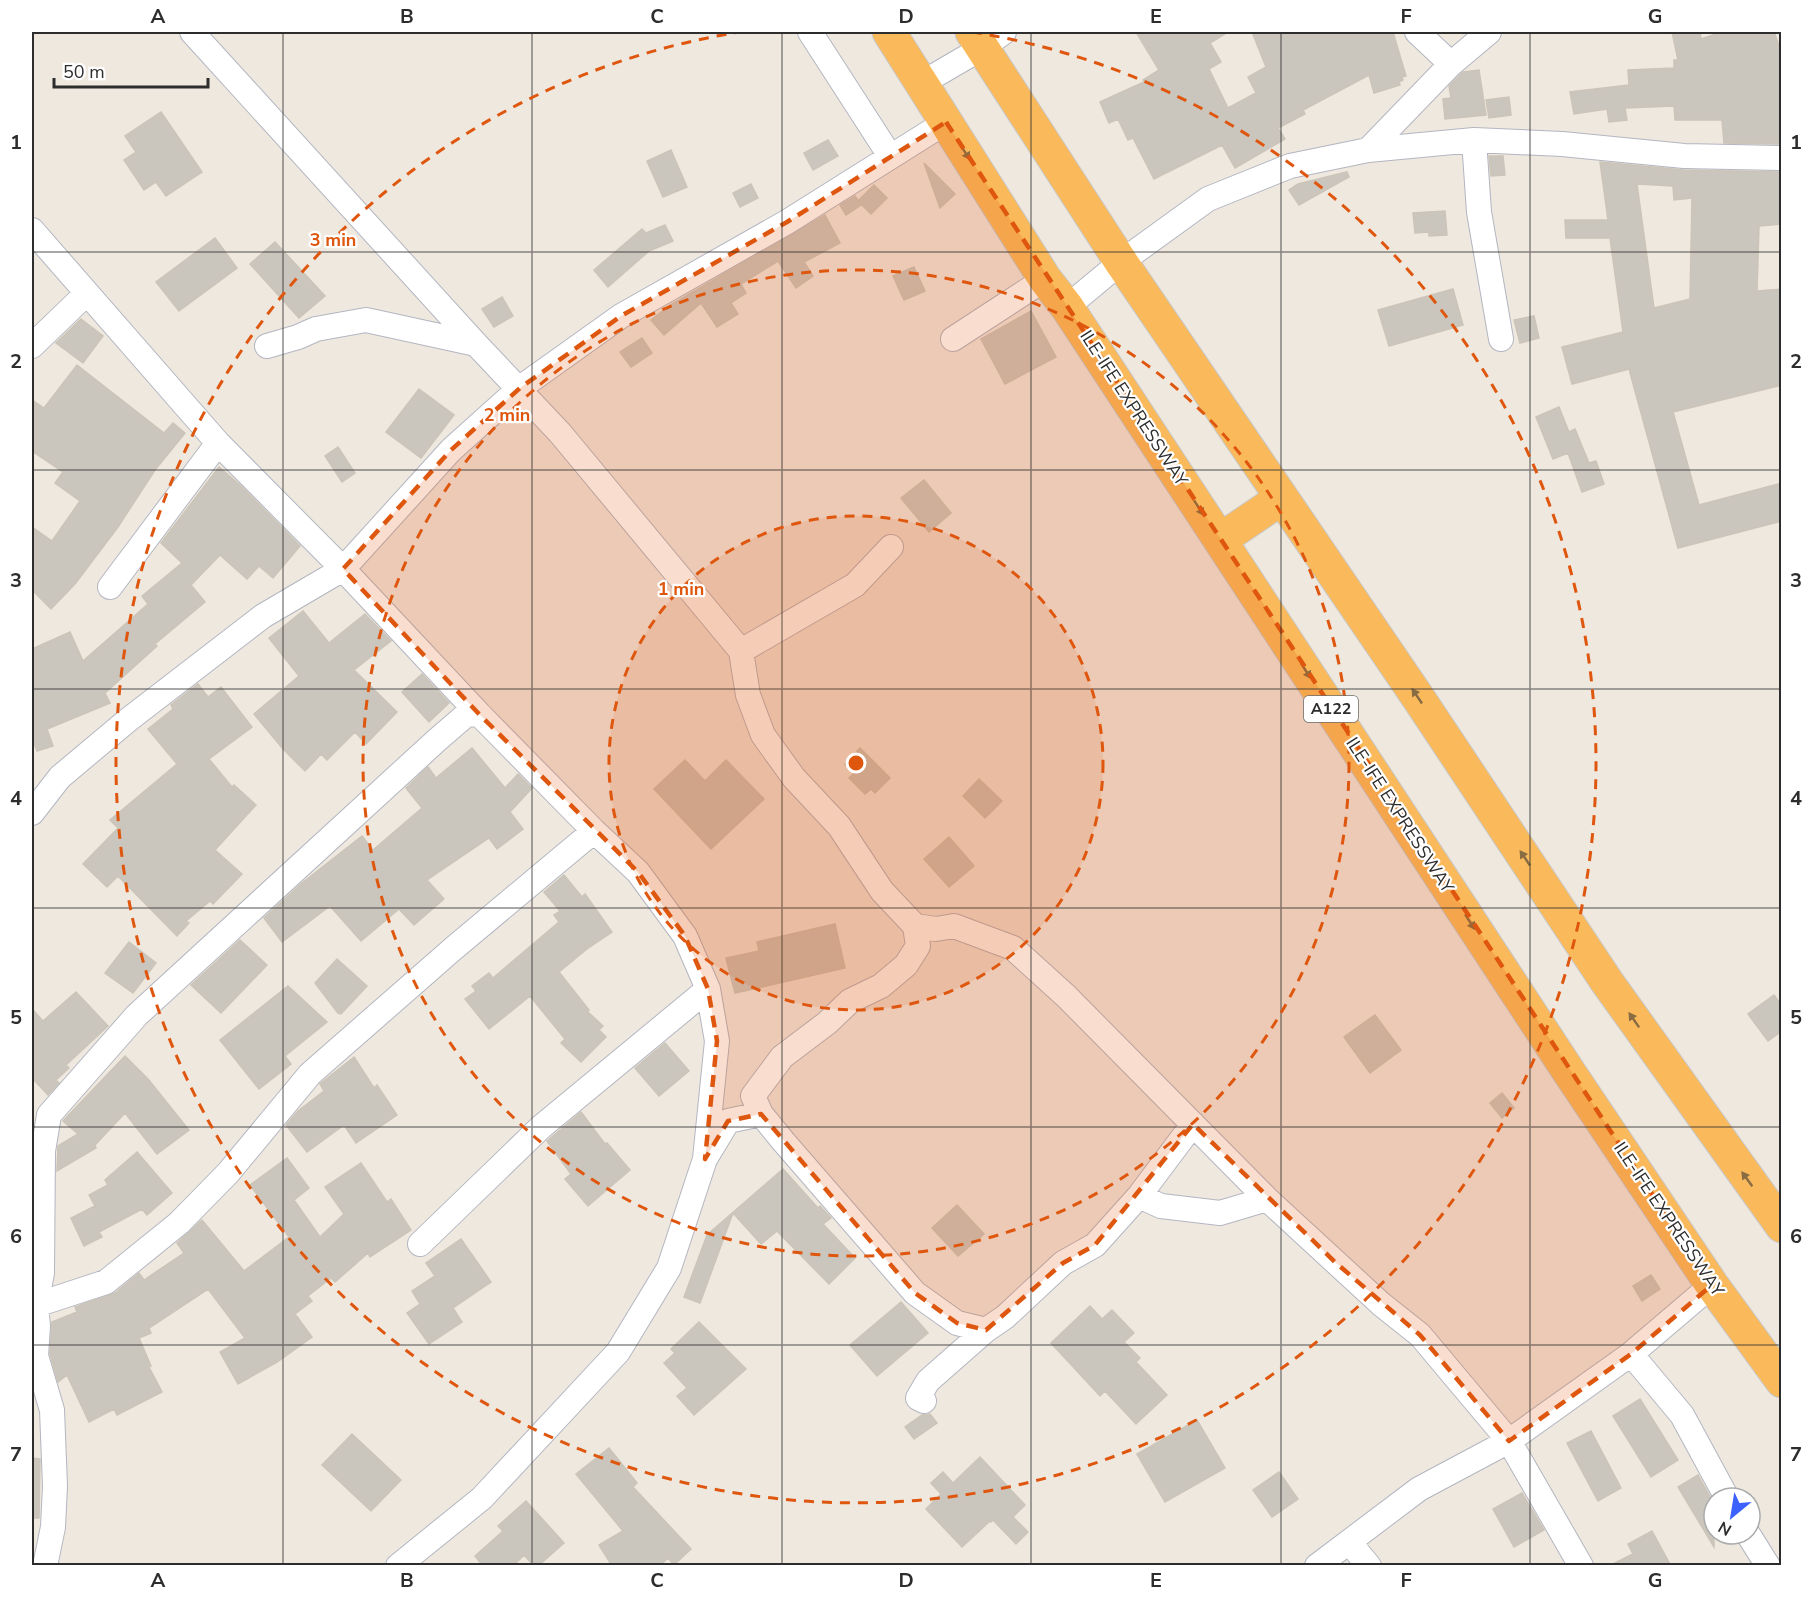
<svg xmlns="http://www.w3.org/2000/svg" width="1813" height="1597" viewBox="0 0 1813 1597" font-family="'Nunito Sans',sans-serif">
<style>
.building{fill:#cbc6bd;stroke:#cbc4b8;stroke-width:1.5;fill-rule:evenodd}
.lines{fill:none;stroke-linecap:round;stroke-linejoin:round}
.minor-casing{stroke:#b3b6c1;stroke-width:26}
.trunk-casing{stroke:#c8c8c8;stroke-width:35}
.minor{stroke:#fff;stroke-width:24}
.trunk{stroke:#faba5c;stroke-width:33}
.oneway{fill:#896c42}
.marked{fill:#df570e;fill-opacity:0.2;stroke:#df570e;stroke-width:4.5;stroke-dasharray:12 8;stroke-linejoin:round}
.grid{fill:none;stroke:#2d2d2d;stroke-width:1.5;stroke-opacity:0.55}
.ring{fill:none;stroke:#df570e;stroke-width:3;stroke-dasharray:10 8}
.labels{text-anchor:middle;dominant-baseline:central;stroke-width:4.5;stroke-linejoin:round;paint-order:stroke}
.shield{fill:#fff;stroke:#6c6c6c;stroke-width:1.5}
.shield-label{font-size:16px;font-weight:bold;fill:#2d2d2d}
.street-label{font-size:18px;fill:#2d2d2d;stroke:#fff}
.centre{fill:#df570e;stroke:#fff;stroke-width:3}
.ring-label{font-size:18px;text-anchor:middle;font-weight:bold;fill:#df570e;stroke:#fff;stroke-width:4.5;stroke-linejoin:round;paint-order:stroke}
.neatline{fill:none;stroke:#2d2d2d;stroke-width:2}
.grid-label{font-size:20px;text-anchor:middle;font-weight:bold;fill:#2d2d2d}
</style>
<rect width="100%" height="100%" fill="#efe8df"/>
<!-- building -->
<path class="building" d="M1136 32H1228L1210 43 1221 62 1209 69 1228 108 1256 93 1248 77 1266 67 1252 32H1393L1406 76 1402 77 1403 80 1399 82 1400 85 1374 93 1369 75 1303 110 1305 114 1278 128 1285 139 1235 168 1222 145 1154 179 1133 138 1128 140 1118 119 1109 123 1100 102 1144 82 1143 80 1159 70Z
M1672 32H1700L1701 39 1722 32H1774L1782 53V144L1724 143 1722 120H1675L1674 106 1625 108 1627 120 1609 122 1607 109 1574 114 1570 92 1629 85 1628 70 1674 68V60H1678Z
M1479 70 1486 115 1445 119 1443 99 1451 98 1449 86 1463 72Z
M1509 97 1511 115 1489 118 1486 100Z
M161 112 202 172 166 196 156 182 144 190 124 160 136 152 125 136Z
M828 140 838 156 813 170 804 153Z
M671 150 687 187 663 197 647 161Z
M1489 156H1503L1505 175 1491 176Z
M1600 162 1684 170 1782 172V224L1759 226 1757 291 1782 289V385L1673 412 1699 505 1782 483V521L1678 548 1629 369 1572 384 1562 347 1623 332 1610 238H1566L1565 220H1608ZM1637 184 1673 186 1674 200 1692 198 1690 299 1654 308Z
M924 163 955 194 940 208Z
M1347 172 1349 177 1299 205 1289 190 1298 184Z
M751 184 758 198 740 207 733 193Z
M874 185 887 198 871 214 858 201Z
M855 196 861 205 846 215 840 205Z
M1445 211 1447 235 1429 236V232L1415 233 1413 213Z
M825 215 840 243 804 262 813 276 796 288 778 261 741 284 746 293 731 303 738 314 717 327 701 303 664 335 651 320 670 305Z
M665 225 673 241 649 251 608 287 594 270 642 229 646 233Z
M215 238 237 268 179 311 156 282Z
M275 242 325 296 299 318 250 264Z
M914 267 925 291 904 300 893 276Z
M1453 289 1463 325 1389 346 1378 310Z
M502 297 513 316 494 327 482 309Z
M1031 311 1056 357 1005 384 981 339Z
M1534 316 1539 338 1520 343 1514 320Z
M81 319 103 336 83 363 56 343Z
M642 338 652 353 631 367 620 352Z
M77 365 164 433 173 423 185 433 155 470 118 527 75 584 51 609 32 590V527L52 541 80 501 55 483 63 472 32 451V400L44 408Z
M419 389 454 415 421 458 386 432Z
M1559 407 1569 432 1575 429 1589 463 1596 461 1604 484 1582 492 1568 453 1553 459 1536 417Z
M338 447 355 473 342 482 325 456Z
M219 467 240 485 300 546 273 578 259 566 247 579 220 555 191 585 205 602 155 644 157 646 105 693 110 703 47 729 53 746 37 751 32 737V649L70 632 83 661 148 604 142 596 182 563 161 543Z
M924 480 951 513 929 532 901 498Z
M303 611 329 643 365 614 391 641 354 670 397 712 366 744 355 732 327 760 321 754 305 771 283 749 254 714 299 676 269 638Z
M422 674 449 703 429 722 402 692Z
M198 684 208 697 221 687 252 727 209 759 232 787 234 785 256 805 215 850 242 874 213 904 210 901 186 921 189 923 177 936 118 876 107 887 83 864 118 828 110 820 177 764 148 729 173 709 171 705Z
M472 748 505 788 518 774 532 788 510 812 523 829 497 849 489 838 427 880 444 899 414 925 399 909 361 941 330 906 282 942 264 918 302 883 362 836 373 850 422 808 406 788 428 767 436 778Z
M860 748 890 778 875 793 871 789 865 794 849 778 854 773 845 764Z
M685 760 705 781 726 760 764 799 711 849 654 789Z
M979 779 1002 801 985 818 963 796Z
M949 837 974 866 949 887 924 859Z
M564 875 582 897 585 894 612 932 587 949 559 972 589 1010 587 1011 603 1026 599 1030 606 1037 581 1062 561 1043 565 1039 530 996 489 1029 465 999 476 991 472 986 489 973 493 978 559 922 554 915 560 911 544 892Z
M835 924 845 968 735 993 726 958 759 951 757 942Z
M240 940 267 965 221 1013 191 985Z
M129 942 156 963 133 993 105 973Z
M337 959 367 986 341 1014 338 1013 315 983Z
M288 986 327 1022 285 1056 291 1064 259 1089 220 1040Z
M76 992 108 1026 66 1065 69 1068 56 1080 59 1083 48 1095 32 1078V1009L43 1021Z
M1774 995 1782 1006V1031L1768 1041 1748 1014Z
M1375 1015 1401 1050 1370 1073 1344 1037Z
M665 1043 689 1071 659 1096 635 1068Z
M125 1056 148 1079 189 1130 157 1154 125 1113 95 1145 96 1148 57 1171 58 1146 78 1134 63 1121Z
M354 1057 374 1088 377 1085 397 1115 356 1143 344 1125 307 1152 286 1125 298 1111 324 1091 320 1084Z
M1502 1093 1514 1108 1502 1118 1490 1103Z
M581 1112 605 1144 607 1143 630 1170 588 1206 565 1179 571 1174 547 1141Z
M137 1152 172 1193 147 1215 142 1209 99 1232 102 1237 84 1246 71 1218 95 1206 89 1195 108 1185 105 1180Z
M287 1158 309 1188 294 1200 320 1237 344 1214 325 1187 361 1163 387 1202 391 1199 411 1230 370 1257 368 1253 335 1282 331 1278 308 1296 312 1301 295 1314 312 1337 277 1362 238 1384 220 1352 245 1338 208 1289 149 1328 151 1333 139 1338 151 1366 149 1367 162 1392 117 1415 114 1409 89 1422 67 1375 58 1382 50 1354 52 1322 77 1312 75 1307 115 1293 139 1273 144 1280 184 1253 177 1243 202 1220 244 1271 289 1237 250 1185Z
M783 1169 818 1208 820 1206 831 1218 823 1224 855 1258 829 1284 777 1231 761 1244 733 1213 700 1303 684 1297 707 1235Z
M957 1205 984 1234 958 1256 932 1228Z
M461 1239 491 1282 453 1308 462 1322 429 1344 407 1313 420 1304 412 1291 435 1276 426 1263Z
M1651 1275 1660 1289 1642 1301 1633 1286Z
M901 1302 928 1333 877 1376 850 1345Z
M1090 1306 1102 1319 1112 1310 1134 1333 1124 1342 1140 1358 1136 1362 1167 1395 1136 1424 1105 1391 1100 1396 1051 1343Z
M699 1322 746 1369 694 1415 677 1396 687 1388 664 1363 675 1353 671 1349Z
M1640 1399 1678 1460 1651 1477 1613 1416Z
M930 1414 937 1423 914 1439 905 1427 922 1415Z
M1197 1420 1225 1468 1165 1502 1137 1454Z
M1591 1431 1621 1488 1598 1501 1567 1443Z
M352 1434 401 1480 371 1511 322 1465Z
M609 1448 637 1483 633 1487 691 1549 674 1565 668 1558 659 1566H612L599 1545 623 1531 576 1474Z
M980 1457 1025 1505 1013 1517 1028 1532 1016 1544 993 1520 991 1522 990 1521 962 1547 926 1509 941 1494 931 1483 943 1472 953 1483Z
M32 1458 40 1459 39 1518H32Z
M1279 1472 1298 1499 1272 1517 1253 1490Z
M1698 1475 1714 1504V1547L1678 1487Z
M1522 1493 1544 1530 1514 1547 1493 1509Z
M526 1501 564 1543 538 1566H534L524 1555 513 1566H483L475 1556 503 1531 498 1526Z
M1652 1531 1671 1566H1609L1633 1554 1628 1544Z"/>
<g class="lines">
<defs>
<path id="minor" d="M192 32 476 344 560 433 741 651 748 695 763 735 794 778 839 826 882 891 915 926 936 929 954 926 1013 948 1066 996 1267 1199 1381 1304 1420 1335 1509 1441 1581 1566
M810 32 890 156
M1417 32 1451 64
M922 83 982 48 1004 32
M1474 140 1479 212 1501 339
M1368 150 1474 140 1562 144 1684 156 1782 158
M32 230 218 443 343 569 479 714 594 831 638 872 685 936 708 989 717 1041 705 1159
M1067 307 1121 262 1208 199 1290 166 1368 150 1451 64 1489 32
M953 339 1045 279
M32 346 87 293
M267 346 298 337 316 329 366 320 476 344
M110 587 218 443
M741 651 855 585 891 547
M32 813 60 777 128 720 263 616 343 569 451 450 520 388 621 316 787 222 946 122
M915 926 918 946 906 965 881 986 850 1001 827 1023 782 1057 753 1096 761 1114 783 1141 915 1293 957 1323 986 1330
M1193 1124 1139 1196 1161 1206 1220 1213 1267 1199
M420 1244 541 1127 708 989
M36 1305 106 1282 179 1223 228 1173 310 1074 454 948 594 831
M1631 1354 1682 1415 1727 1498
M924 1401 918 1398 928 1381 986 1330 1005 1317 1063 1263 1095 1245 1139 1196
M1748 1534 1768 1566
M1349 1542 1369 1566
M45 1566 53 1527 55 1486 52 1410 36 1356 38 1326 36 1305 42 1273 43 1151 49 1115 137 1015 437 740 466 715 479 714
M398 1566 482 1498 618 1352 669 1268 705 1159 728 1121 761 1114
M1317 1566 1419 1489 1509 1441 1631 1354 1712 1285"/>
<path id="trunk" d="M889 32 1045 279 1067 307 1569 1072 1712 1285 1782 1381
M972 32 1121 262 1419 699 1607 982 1782 1226
M1220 540 1282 498"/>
</defs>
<!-- minor casing -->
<use href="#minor" class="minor-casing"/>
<!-- trunk casing -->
<use href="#trunk" class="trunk-casing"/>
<!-- minor -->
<use href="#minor" class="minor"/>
<!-- trunk -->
<use href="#trunk" class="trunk"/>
</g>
<!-- one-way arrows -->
<defs><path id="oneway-solid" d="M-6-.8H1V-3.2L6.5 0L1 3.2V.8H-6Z" transform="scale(1.5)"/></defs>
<g class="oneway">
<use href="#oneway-solid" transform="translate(965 152) rotate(58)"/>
<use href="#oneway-solid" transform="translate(1199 508) rotate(57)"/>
<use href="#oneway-solid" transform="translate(1306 671) rotate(57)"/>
<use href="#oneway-solid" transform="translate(1417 696) rotate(-124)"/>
<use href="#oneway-solid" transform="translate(1525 858) rotate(-124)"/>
<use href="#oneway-solid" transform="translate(1470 922) rotate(57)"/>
<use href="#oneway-solid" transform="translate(1634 1020) rotate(-125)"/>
<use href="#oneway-solid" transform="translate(1747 1179) rotate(-126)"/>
</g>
<!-- marked area -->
<path class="marked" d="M946 122 1712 1285 1631 1354 1509 1441 1420 1335 1336 1263 1193 1124 1095 1245 1063 1263 986 1330 957 1323 915 1293 761 1114 728 1121 705 1159 717 1041 708 989 685 936 638 872 479 714 343 569 451 450 520 388 621 316 787 222Z"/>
<!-- grid -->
<path class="grid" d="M283 32V1566M532 32V1566M782 32V1566M1031 32V1566M1281 32V1566M1530 32V1566M32 252H1782M32 470H1782M32 689H1782M32 908H1782M32 1127H1782M32 1345H1782"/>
<!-- distance rings -->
<circle cx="856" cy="763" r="247" fill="#df570e" fill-opacity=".12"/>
<g class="ring">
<circle cx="856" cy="763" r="247"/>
<circle cx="856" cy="763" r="493"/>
<path d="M972 32A740 740 0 1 1 740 32"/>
</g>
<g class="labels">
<!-- shield labels -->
<rect class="shield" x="1304" y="696" width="54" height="26" rx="4.5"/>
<g class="shield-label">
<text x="1331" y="709">A122</text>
</g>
<!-- street labels -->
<g class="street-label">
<text transform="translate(1134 408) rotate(57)">ILE-IFE EXPRESSWAY</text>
<text transform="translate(1400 815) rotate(57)">ILE-IFE EXPRESSWAY</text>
<text transform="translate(1669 1219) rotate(56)">ILE-IFE EXPRESSWAY</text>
</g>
</g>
<circle cx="856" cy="763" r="9" class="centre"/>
<g class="ring-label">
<text x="333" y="246">3 min</text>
<text x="507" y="421">2 min</text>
<text x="681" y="595">1 min</text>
</g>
<!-- border -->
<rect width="1813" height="1597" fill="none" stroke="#ffffff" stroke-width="66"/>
<!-- north arrow -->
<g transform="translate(1732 1516) rotate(210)"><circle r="28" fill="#ffffff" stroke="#ababab" stroke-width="1.5"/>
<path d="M0-4.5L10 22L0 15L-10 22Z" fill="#3c61ff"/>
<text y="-9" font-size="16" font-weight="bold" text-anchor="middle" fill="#2d2d2d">N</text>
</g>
<!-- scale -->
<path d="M54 78v9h154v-9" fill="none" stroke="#2d2d2d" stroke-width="3"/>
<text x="63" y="78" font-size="18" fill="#2d2d2d" stroke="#ffffff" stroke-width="4.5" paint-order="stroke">50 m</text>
<rect x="33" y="33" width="1747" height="1531" class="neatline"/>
<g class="grid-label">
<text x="158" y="23">A</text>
<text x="407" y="23">B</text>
<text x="657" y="23">C</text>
<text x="906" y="23">D</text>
<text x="1156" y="23">E</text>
<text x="1406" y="23">F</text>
<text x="1655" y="23">G</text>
<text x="16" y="149">1</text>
<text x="1796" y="149">1</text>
<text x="16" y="368">2</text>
<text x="1796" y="368">2</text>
<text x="16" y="587">3</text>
<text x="1796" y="587">3</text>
<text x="16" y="805">4</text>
<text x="1796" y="805">4</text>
<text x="16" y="1024">5</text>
<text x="1796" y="1024">5</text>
<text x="16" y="1243">6</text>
<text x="1796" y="1243">6</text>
<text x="16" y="1461">7</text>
<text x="1796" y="1461">7</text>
<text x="158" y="1587">A</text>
<text x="407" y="1587">B</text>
<text x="657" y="1587">C</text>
<text x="906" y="1587">D</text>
<text x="1156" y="1587">E</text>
<text x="1406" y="1587">F</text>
<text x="1655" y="1587">G</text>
</g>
</svg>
